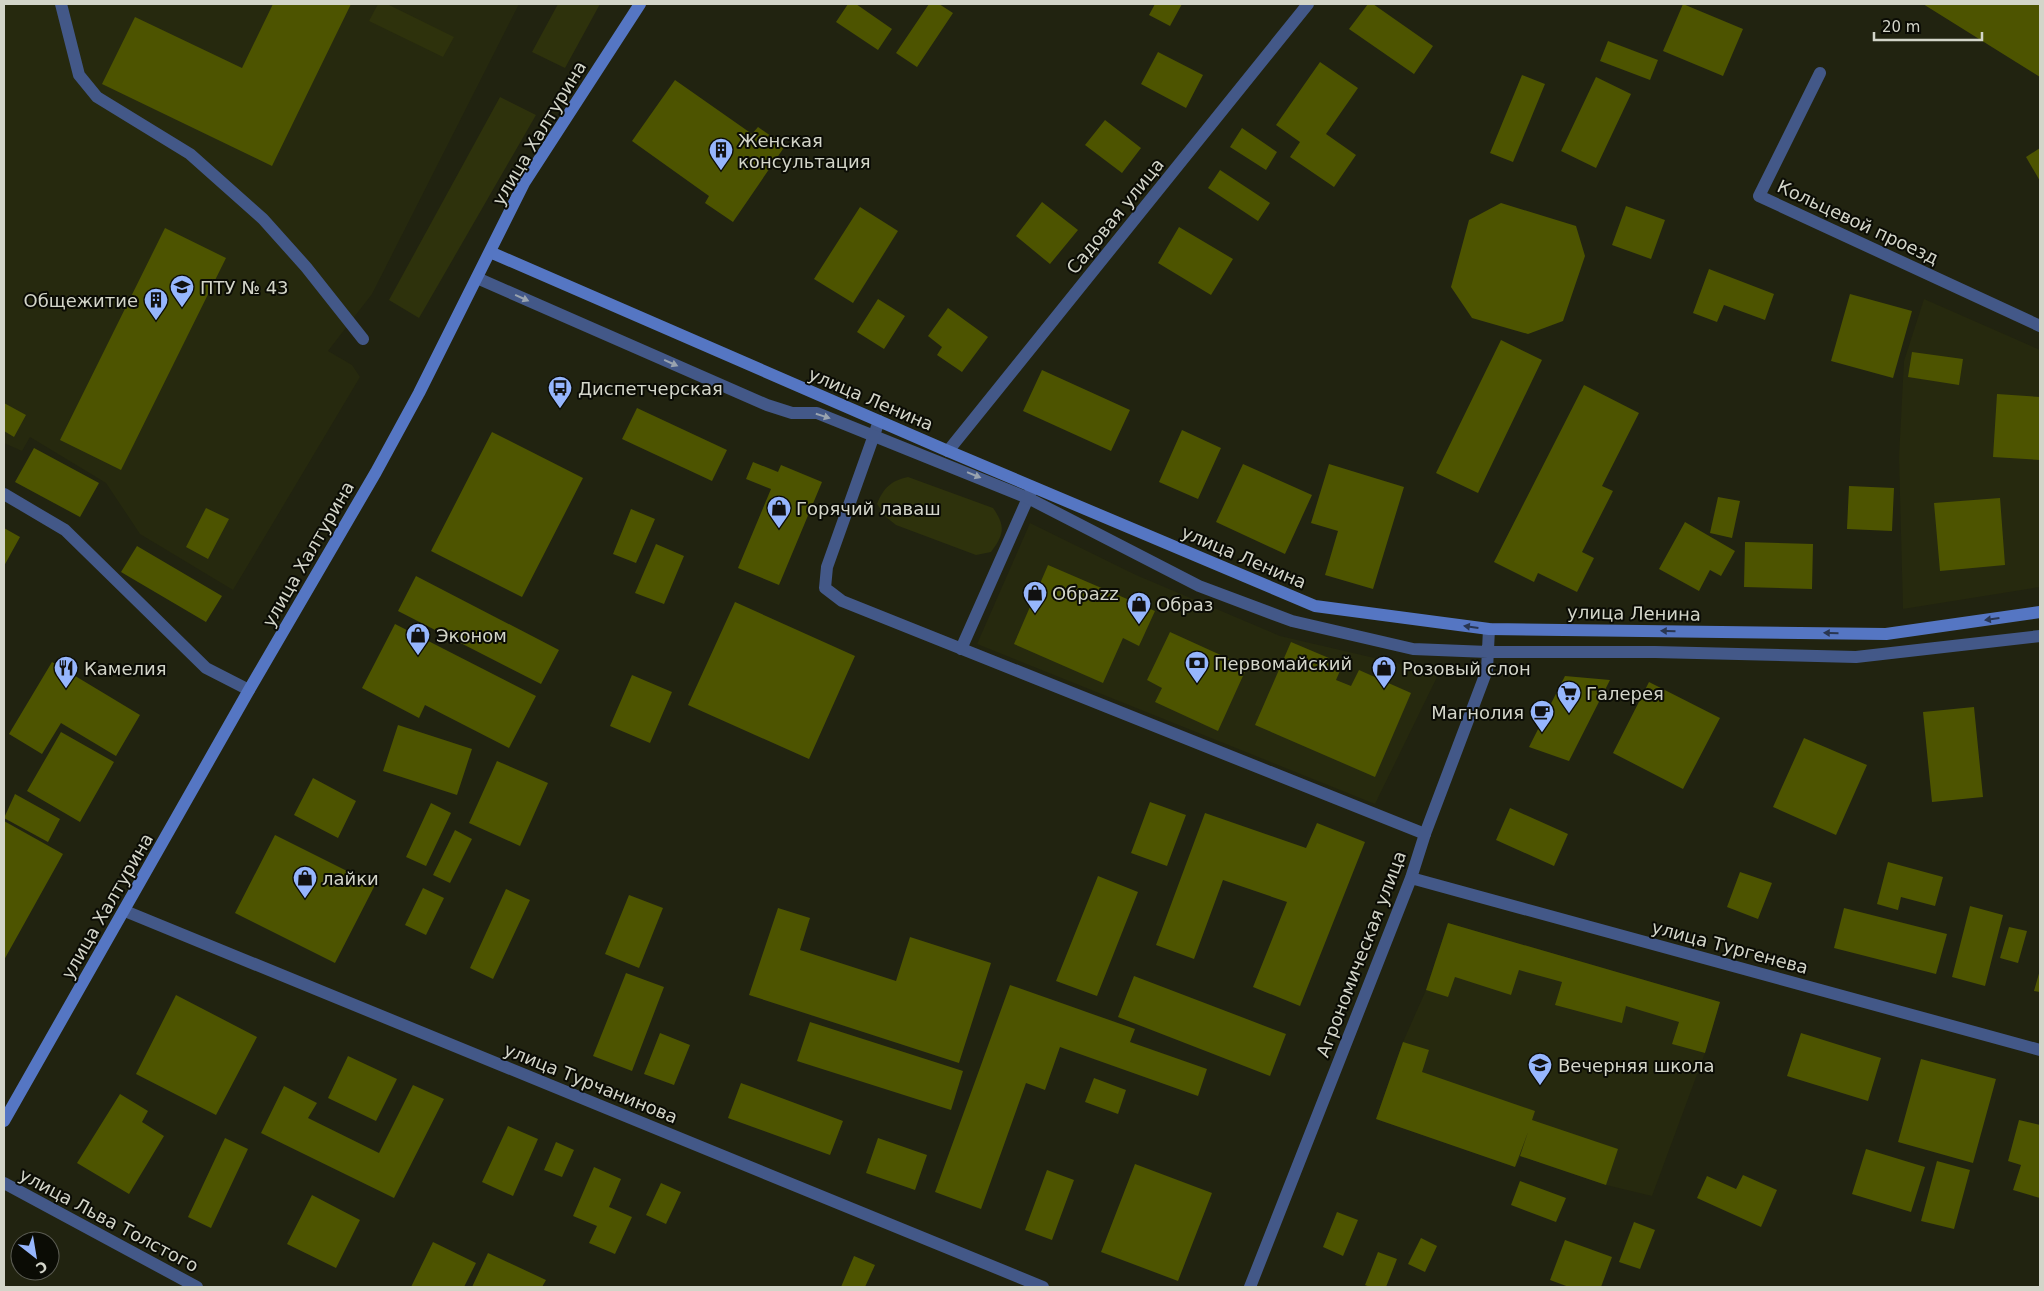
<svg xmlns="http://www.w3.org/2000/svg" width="2044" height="1291" viewBox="0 0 2044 1291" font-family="'DejaVu Sans',sans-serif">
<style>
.built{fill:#26290e}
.green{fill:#2e320c}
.building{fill:#4d5400}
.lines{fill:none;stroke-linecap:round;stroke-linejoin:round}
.lane{stroke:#435888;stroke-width:12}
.street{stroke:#435888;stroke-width:12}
.secondary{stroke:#5576c3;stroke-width:12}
.oneway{fill:#99a3af}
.oneway2{fill:#293651}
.labels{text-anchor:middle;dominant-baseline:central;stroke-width:4;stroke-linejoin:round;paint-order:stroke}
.street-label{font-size:18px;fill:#d3d5c9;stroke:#0b0c05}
.poi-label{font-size:18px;fill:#d3d5c9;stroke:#0b0c05;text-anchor:start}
</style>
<rect width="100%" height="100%" fill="#212310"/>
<!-- built -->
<path class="built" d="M4 4H519L372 294 328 351 352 365 360 377 233 590 140 534 106 483 30 437 22 451 4 443Z
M1924 299 2040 350V587L1903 609 1899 457 1904 361Z
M1030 523 1136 575 1280 636 1439 673 1375 804 977 644Z
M1448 923 1720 1002 1705 1053 1652 1196 1606 1185 1521 1156 1515 1167 1376 1119 1403 1042 1426 990Z"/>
<!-- green -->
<path class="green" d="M378 4H387L454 37 443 57 369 21Z
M558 4H600L565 68 532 52Z
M500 97 536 115 419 318 389 300Z
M908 477 993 508C1006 526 1004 535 991 552L976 555 896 525 886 517 877 504C884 487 891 481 908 477Z"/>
<!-- building -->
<path class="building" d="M273 4H351L272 166 102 84 135 17 242 68Z
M848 4H856L892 29 878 50 836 22Z
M929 4H939L953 13 917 67 896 53Z
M1155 4H1182L1170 26 1149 15Z
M1368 4H1373L1433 46 1414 74 1349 29Z
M1683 4 1743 29 1723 76 1663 51Z
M1923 4H2040V77Z
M1608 41 1658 60 1650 80 1600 61Z
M1158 52 1203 75 1186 108 1141 84Z
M1320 62 1358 88 1326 134 1356 155 1334 187 1290 157 1300 142 1276 125Z
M1522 75 1545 84 1513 162 1490 153Z
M1596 77 1631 94 1596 168 1561 151Z
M675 80 752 134 758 127 785 146 733 222 705 203 709 196 632 141Z
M1105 120 1141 148 1122 173 1085 145Z
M1242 128 1277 152 1266 170 1230 147Z
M2040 148V181L2026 157Z
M1220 170 1270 203 1258 221 1208 188Z
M1042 202 1078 230 1050 264 1016 236Z
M1501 203 1576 226 1585 256 1563 321 1528 334 1472 318 1451 287 1469 220Z
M1626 206 1665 220 1651 259 1612 245Z
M860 207 898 231 853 303 814 279Z
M1179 227 1233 259 1211 295 1158 263Z
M165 228 226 258 121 470 60 440Z
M1709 269 1774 294 1765 320 1724 305 1717 322 1693 313Z
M1850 294 1912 311 1893 378 1831 361Z
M878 299 905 316 884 349 857 332Z
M948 308 988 337 962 372 937 355 942 347 928 336Z
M1501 340 1542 360 1478 493 1436 473Z
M1912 352 1963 359 1959 385 1908 377Z
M1042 370 1130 410 1111 451 1023 411Z
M1584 385 1639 413 1602 486 1613 491 1582 552 1594 558 1577 592 1538 573 1534 582 1494 562Z
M1997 394 2040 397V460L1993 457Z
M4 403 26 415 14 437 4 431Z
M637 408 727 450 712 481 622 439Z
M1182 430 1221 448 1198 499 1159 482Z
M492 432 583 478 522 597 431 551Z
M34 448 99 483 80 517 15 482Z
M753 462 778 472 781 465 822 482 779 585 738 568 771 489 746 479Z
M1243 464 1312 495 1285 554 1216 522Z
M1329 464 1404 487 1373 589 1325 575 1338 531 1311 523Z
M1849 486 1894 488 1892 531 1847 529Z
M1718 497 1740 501 1732 538 1710 533Z
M2000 498 2005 565 1940 571 1934 503Z
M206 508 229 519 208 559 186 547Z
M631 509 655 519 636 563 613 554Z
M1685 522 1735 551 1721 576 1710 570 1699 591 1659 569Z
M4 528 20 537 4 566Z
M1745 542 1813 544 1812 589 1744 587Z
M656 544 684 556 664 604 635 593Z
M137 546 222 596 206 622 121 572Z
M1048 565 1155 611 1139 646 1123 638 1103 683 1014 644Z
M416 576 559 650 541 684 398 611Z
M735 602 855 656 809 759 688 705Z
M395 624 536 696 509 748 425 705 419 718 362 688Z
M1170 632 1247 667 1218 731 1155 702 1162 688 1147 680Z
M1291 642 1343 664 1336 680 1351 686 1359 670 1411 693 1375 777 1255 725Z
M52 662 140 715 116 756 61 723 42 754 9 734Z
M632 675 672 692 650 743 610 726Z
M1565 676 1610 680 1569 761 1529 747Z
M1649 682 1720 718 1683 789 1613 753Z
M1974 707 1983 797 1932 802 1923 712Z
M398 725 472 749 457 795 383 771Z
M61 732 114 762 80 822 27 791Z
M1804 738 1867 765 1836 835 1773 807Z
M497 761 548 783 520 846 469 823Z
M313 778 356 801 338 838 294 815Z
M15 794 60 819 48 842 4 818Z
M1150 802 1186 815 1167 866 1131 853Z
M431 803 451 813 426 866 406 857Z
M1510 808 1568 834 1554 866 1496 840Z
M1205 813 1306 848 1317 823 1365 842 1300 1006 1253 987 1287 902 1223 880 1194 959 1156 945Z
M4 821 63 854 4 960Z
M455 830 472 839 450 883 433 875Z
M275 835 375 885 335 963 235 913Z
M1888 862 1943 877 1935 906 1901 897 1898 910 1877 904Z
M1740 872 1772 883 1758 919 1727 907Z
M1098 876 1138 892 1097 996 1056 981Z
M423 888 444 898 426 935 405 925Z
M506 889 530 900 493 979 470 968Z
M629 895 663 908 639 968 605 954Z
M1970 906 2003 915 1985 986 1952 977Z
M778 908 810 918 800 950 896 981 910 937 991 963 959 1063 749 995Z
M1844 908 1947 934 1936 974 1834 948Z
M1448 923 1720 1002 1705 1053 1672 1044 1679 1022 1626 1006 1622 1023 1555 1005 1562 982 1519 970 1511 995 1455 977 1448 997 1426 990Z
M2009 927 2027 931 2018 963 2000 958Z
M2040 970V992L2034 991Z
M626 973 664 987 632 1071 593 1056Z
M1134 976 1286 1034 1270 1076 1118 1017Z
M1010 985 1135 1029 1130 1042 1207 1069 1198 1096 1060 1047 1045 1090 1026 1083 981 1209 935 1192Z
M176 995 257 1037 216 1115 136 1074Z
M810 1022 963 1071 951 1110 797 1061Z
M660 1033 690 1045 674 1085 644 1074Z
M1801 1033 1881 1058 1868 1101 1787 1076Z
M1403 1042 1429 1050 1422 1072 1535 1111 1532 1120 1618 1149 1606 1185 1520 1156 1528 1132 1515 1167 1376 1119Z
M348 1056 397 1079 376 1121 328 1098Z
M1921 1059 1996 1079 1973 1163 1898 1142Z
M1094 1078 1126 1090 1118 1114 1085 1102Z
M741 1083 843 1121 830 1155 728 1118Z
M413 1085 444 1099 394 1198 261 1133 284 1086 317 1103 308 1118 379 1153Z
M120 1094 148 1111 142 1122 164 1136 129 1194 77 1163Z
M2019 1120 2040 1125V1198L2013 1190 2021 1165 2008 1161Z
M508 1126 538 1139 513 1196 482 1182Z
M225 1138 248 1149 211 1228 188 1217Z
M878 1138 927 1155 915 1190 866 1173Z
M556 1142 574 1150 562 1177 544 1170Z
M1866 1149 1925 1167 1911 1212 1852 1194Z
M1937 1161 1970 1170 1954 1229 1921 1221Z
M1135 1164 1212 1193 1178 1281 1101 1252Z
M594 1167 621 1179 609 1207 632 1217 615 1254 589 1243 597 1226 573 1216Z
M1047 1170 1074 1180 1052 1240 1025 1230Z
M1743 1175 1777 1190 1761 1227 1697 1198 1707 1176 1736 1189Z
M1520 1181 1566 1198 1556 1222 1511 1205Z
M661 1183 681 1192 666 1224 646 1215Z
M312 1195 360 1220 336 1268 287 1244Z
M1337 1212 1358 1220 1343 1256 1323 1247Z
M1634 1222 1655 1230 1640 1269 1619 1262Z
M1421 1238 1437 1246 1425 1272 1408 1264Z
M1565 1240 1612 1257 1601 1287H1569L1550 1280Z
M433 1242 476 1263 464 1287H411Z
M1378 1252 1397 1259 1386 1287H1370L1365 1285Z
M488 1253 546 1280 542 1287H472Z
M854 1256 875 1265 865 1287H841Z"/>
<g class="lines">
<!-- lane -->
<path class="lane" d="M61 4 79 75 97 97 190 154 263 219 306 267 363 339
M879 421 827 567 825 588 842 601 1425 834
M4 494 65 530 206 668 249 690
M961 649 1032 489"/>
<!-- street -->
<path class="street" d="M1820 73 1759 196 2040 326
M477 278 767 405 792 413H817L1028 498 1199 586 1292 621 1413 649 1488 652H1655L1856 657 2040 636
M948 451 1308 4
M1411 878 2040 1050
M125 911 1043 1287
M4 1183 197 1287
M1250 1287 1411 878 1425 834 1487 670 1489 629"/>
<!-- secondary -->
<path class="secondary" d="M490 252 948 451 1315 606 1489 629 1886 634 2040 612
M4 1121 249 690 376 472 419 393 524 183 640 4"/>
</g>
<!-- one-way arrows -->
<defs><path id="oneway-solid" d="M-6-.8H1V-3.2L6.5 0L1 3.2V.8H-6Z" transform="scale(1.25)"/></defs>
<g class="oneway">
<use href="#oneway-solid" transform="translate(522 298) rotate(24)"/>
<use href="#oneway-solid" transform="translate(671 363) rotate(24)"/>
<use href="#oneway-solid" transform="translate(823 416) rotate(17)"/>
<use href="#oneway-solid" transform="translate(974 475) rotate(22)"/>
</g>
<g class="oneway2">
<use href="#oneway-solid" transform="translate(1992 619) rotate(172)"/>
<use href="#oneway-solid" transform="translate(1471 627) rotate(-172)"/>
<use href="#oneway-solid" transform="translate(1668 631) rotate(-179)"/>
<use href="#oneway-solid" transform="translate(1831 633) rotate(-179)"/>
</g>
<!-- icons -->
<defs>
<symbol id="building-pin" viewBox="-11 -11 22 30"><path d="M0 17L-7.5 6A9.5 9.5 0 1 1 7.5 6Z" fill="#96b6fd" stroke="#0b0c05"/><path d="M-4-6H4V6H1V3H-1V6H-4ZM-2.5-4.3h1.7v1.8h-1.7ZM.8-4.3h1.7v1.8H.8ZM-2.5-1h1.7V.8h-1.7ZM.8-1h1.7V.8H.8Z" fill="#111"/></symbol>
<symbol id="university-pin" viewBox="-11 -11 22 30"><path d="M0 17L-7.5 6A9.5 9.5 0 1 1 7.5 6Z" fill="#96b6fd" stroke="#0b0c05"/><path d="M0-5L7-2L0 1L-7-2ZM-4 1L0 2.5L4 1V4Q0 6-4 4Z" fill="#111"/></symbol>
<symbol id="bus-pin" viewBox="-11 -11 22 30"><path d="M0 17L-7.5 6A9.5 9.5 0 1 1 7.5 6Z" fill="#96b6fd" stroke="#0b0c05"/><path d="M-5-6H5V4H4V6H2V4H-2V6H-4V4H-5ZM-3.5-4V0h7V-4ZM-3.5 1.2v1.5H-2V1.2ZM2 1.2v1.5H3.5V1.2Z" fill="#111"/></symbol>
<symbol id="shop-pin" viewBox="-11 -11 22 30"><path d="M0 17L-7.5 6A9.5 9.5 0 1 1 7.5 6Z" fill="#96b6fd" stroke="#0b0c05"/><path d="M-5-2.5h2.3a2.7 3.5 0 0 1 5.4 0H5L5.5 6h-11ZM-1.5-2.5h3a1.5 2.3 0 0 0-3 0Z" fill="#111"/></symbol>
<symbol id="bank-pin" viewBox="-11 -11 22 30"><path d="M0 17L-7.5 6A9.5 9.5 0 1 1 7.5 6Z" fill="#96b6fd" stroke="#0b0c05"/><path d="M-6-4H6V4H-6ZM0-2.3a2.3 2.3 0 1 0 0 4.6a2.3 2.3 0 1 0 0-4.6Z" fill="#111"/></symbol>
<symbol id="restaurant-pin" viewBox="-11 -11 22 30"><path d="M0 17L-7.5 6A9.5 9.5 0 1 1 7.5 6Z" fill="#96b6fd" stroke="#0b0c05"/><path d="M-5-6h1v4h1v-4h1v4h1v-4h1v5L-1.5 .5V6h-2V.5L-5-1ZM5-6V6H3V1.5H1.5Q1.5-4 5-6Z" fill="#111"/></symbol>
<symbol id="supermarket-pin" viewBox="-11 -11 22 30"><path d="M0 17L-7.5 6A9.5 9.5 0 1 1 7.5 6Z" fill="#96b6fd" stroke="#0b0c05"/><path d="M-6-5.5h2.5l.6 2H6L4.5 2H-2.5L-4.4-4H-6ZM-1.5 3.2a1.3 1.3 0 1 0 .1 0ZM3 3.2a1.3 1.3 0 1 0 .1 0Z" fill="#111"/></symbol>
<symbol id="cafe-pin" viewBox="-11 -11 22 30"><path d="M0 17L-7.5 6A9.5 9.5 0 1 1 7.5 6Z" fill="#96b6fd" stroke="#0b0c05"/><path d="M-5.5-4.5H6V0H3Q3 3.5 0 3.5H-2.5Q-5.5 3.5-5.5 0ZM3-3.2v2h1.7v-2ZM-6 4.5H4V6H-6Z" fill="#111"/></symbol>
<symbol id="school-pin" viewBox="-11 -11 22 30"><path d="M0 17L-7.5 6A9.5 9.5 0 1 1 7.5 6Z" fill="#96b6fd" stroke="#0b0c05"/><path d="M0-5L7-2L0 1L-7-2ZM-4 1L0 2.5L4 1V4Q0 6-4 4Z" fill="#111"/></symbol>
</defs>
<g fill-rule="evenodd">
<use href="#building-pin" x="707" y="136" width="28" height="38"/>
<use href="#university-pin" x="168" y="273" width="28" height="38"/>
<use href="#building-pin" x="142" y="286" width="28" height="38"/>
<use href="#bus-pin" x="546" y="374" width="28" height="38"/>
<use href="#shop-pin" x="765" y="494" width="28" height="38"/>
<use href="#shop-pin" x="1021" y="579" width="28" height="38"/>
<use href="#shop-pin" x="1125" y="590" width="28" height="38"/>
<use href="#shop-pin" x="404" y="621" width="28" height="38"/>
<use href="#bank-pin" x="1183" y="649" width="28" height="38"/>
<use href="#restaurant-pin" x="52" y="654" width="28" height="38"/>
<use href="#shop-pin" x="1370" y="654" width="28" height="38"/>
<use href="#supermarket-pin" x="1555" y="679" width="28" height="38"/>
<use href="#cafe-pin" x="1528" y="698" width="28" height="38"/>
<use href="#shop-pin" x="291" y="864" width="28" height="38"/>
<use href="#school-pin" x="1526" y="1051" width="28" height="38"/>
</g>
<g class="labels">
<!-- street labels -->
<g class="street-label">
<text transform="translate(539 133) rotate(-59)">улица Халтурина</text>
<text transform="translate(1115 216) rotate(-51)">Садовая улица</text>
<text transform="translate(1858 222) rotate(25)">Кольцевой проезд</text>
<text transform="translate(871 399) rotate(23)">улица Ленина</text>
<text transform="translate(308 554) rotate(-60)">улица Халтурина</text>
<text transform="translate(1244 557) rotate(23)">улица Ленина</text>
<text transform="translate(1634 613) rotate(1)">улица Ленина</text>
<text transform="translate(107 906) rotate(-60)">улица Халтурина</text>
<text transform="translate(1730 947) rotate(15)">улица Тургенева</text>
<text transform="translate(1361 954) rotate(-69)">Агрономическая улица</text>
<text transform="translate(591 1083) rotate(22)">улица Турчанинова</text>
<text transform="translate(109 1220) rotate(28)">улица Льва Толстого</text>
</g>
<!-- poi labels -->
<g class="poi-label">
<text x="738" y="140">Женская<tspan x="738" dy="21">консультация</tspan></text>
<text x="200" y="287">ПТУ № 43</text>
<text x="138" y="300" text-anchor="end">Общежитие</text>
<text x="578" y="388">Диспетчерская</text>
<text x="796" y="508">Горячий лаваш</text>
<text x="1052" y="593">Обраzz</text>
<text x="1156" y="604">Образ</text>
<text x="436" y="635">Эконом</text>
<text x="1214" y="663">Первомайский</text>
<text x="84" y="668">Камелия</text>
<text x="1402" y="668">Розовый слон</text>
<text x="1586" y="693">Галерея</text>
<text x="1524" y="712" text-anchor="end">Магнолия</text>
<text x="322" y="878">лайки</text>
<text x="1558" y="1065">Вечерняя школа</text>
</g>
</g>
<!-- border -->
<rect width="2044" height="1291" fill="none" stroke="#d3d5c9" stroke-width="10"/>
<!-- north arrow -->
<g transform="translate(35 1256) rotate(149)"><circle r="24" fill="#0b0c05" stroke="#5b5c53"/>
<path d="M0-4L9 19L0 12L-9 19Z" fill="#96b6fd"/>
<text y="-8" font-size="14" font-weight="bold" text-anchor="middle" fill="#d3d5c9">С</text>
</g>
<!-- scale -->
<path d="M1874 32v8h108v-8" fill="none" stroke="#d3d5c9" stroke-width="2.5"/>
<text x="1882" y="32" font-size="15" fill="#d3d5c9" stroke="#0b0c05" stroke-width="4" paint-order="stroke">20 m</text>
</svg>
